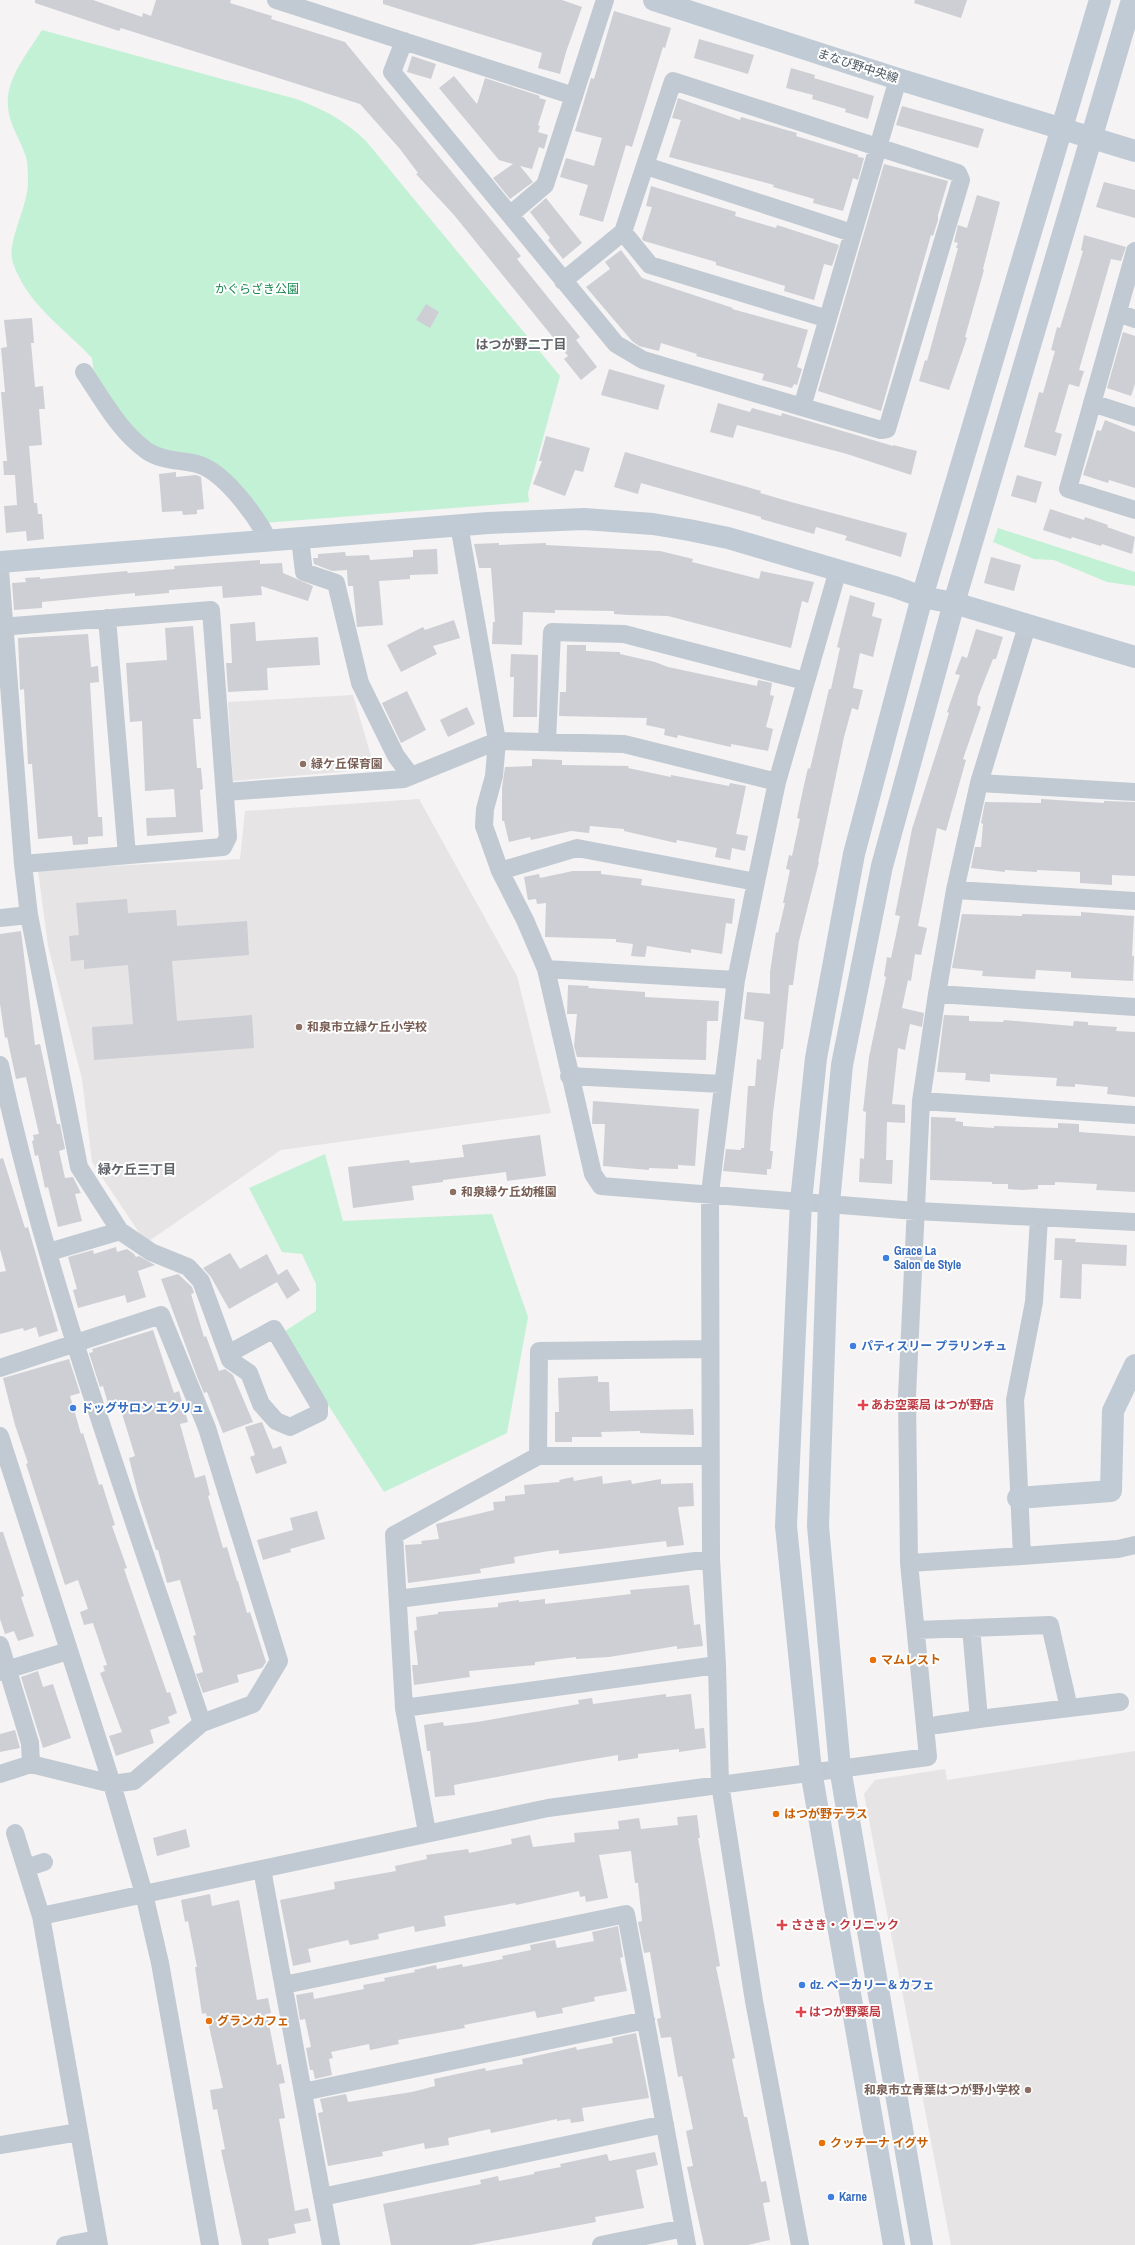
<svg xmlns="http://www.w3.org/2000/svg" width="1135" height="2245" viewBox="0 0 1135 2245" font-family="'Archivo Narrow','Noto Sans JP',sans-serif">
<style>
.education{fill:#e6e4e5}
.green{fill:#c3f1d5}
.building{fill:#cdcfd5}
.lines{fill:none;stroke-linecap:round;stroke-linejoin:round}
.street{stroke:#c1cad2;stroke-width:18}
.secondary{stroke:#c1cbd6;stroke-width:22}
.education-dot{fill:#8d6e63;stroke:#fff;stroke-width:1.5}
.shop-dot{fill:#3f7fe0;stroke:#fff;stroke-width:1.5}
.health-dot{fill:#e0444e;stroke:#fff;stroke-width:1.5}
.food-dot{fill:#e8710a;stroke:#fff;stroke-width:1.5}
.labels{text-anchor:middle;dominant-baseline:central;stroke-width:4;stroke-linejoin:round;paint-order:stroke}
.street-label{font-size:12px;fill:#4a5661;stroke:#fff}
.park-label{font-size:12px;fill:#17864f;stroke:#fff}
.education-label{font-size:12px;font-weight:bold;fill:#785e54;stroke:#fff;text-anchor:start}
.shop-label{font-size:12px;font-weight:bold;fill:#366cbe;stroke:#fff;text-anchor:start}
.health-label{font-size:12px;font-weight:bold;fill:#be3a42;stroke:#fff;text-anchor:start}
.food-label{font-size:12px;font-weight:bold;fill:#c56008;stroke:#fff;text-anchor:start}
.neighbourhood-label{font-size:13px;font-weight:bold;fill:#5f6368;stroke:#fff}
</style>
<rect width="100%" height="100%" fill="#f5f3f3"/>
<!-- education -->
<path class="education" d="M353 695 375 769 233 781 228 702Z
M419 799 517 976 551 1113 281 1150 146 1243 92 1162 82 1079 48 946 38 870 240 859 245 811Z
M1135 1751V2245H951L864 1794 875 1780 945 1769 947 1780Z"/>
<!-- green -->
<path class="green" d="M42 30 296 99C325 110 344 120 366 141L560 376 528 493 529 502 264 523 238 490 159 450 142 438 119 414 94 376 92 358C64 328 27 304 13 263 6 243 27 209 28 184 28 176 28 165 26 157 19 135 6 122 8 97 11 72 29 51 42 30Z
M998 528 1135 572V586L1107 582 1054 560 1034 559 993 542Z
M325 1154 343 1221 492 1214 528 1317 507 1433 384 1492 282 1333 316 1311V1284L302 1254 282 1252 249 1188Z"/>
<!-- building -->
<path class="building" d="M35 0H93L142 17 143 13 151 16 156 0H231L230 3 272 16 271 19 345 42 521 256 517 259 580 337 576 340 597 367 581 380 564 359 568 356 543 325 454 215 416 174 418 173 400 149 360 104 121 28 119 31 35 3Z
M383 0H562L582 7 566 52 560 74 538 68 542 53 383 4Z
M915 0H967L961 18 914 3Z
M614 11 671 28 665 48 663 47 632 147 626 145 603 222 579 215 588 185 560 177 566 158 594 166 602 138 575 131 591 78 594 79Z
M699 39 754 55 748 74 694 58Z
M412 56 436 64 431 79 407 72Z
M791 68 815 75 814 78 874 96 868 119 845 112 846 109 812 99 813 95 786 88Z
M454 76 477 104 485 78 540 96 539 98 546 100 538 125 540 126 538 132 548 135 544 149 539 147 532 169 520 166 533 182 510 199 493 178 513 164 499 160 439 88Z
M678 98 740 120 741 117 797 133 796 136 858 155V157L864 158 858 180 853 178 843 211 813 203 814 199 773 187 774 185 669 157 681 120 672 118Z
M902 106 984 129 978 148 896 125Z
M884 164 948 181 938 215V220L933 236 931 235 881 411 818 391Z
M1104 182 1135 190V218L1096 207Z
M651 186 736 212 735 216 776 228 777 225 839 245 832 266 824 264 814 300 784 291 785 286 716 265V262L644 241 642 239 652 207 646 206Z
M977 195 1000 202 983 269 984 270 965 337 967 338 949 390 919 381 925 360 927 361 958 248H956L958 243 954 242 958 225 967 228Z
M546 198 582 243 563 259 548 240 550 238 530 212Z
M1084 235 1126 247 1121 261 1111 259 1079 370 1084 371 1079 387 1069 384 1055 432 1062 434 1056 456 1024 447 1039 392 1043 393 1055 351 1051 350 1057 327 1060 328 1070 295 1083 251 1081 250Z
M621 250 642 278 733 308 732 309 808 330 797 367 802 369 797 385 794 384 792 388 762 380 764 374 696 356 697 354 661 343 659 351 639 346 632 341 586 287 610 269 605 262Z
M426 304 439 312 430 328 416 320Z
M32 318 34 343H31L35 387 43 386 45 409H39L42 445 29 446 34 503H37L38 514H42L44 539 27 541 26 531 6 533 4 506 17 505 15 475H4L3 461H7L1 392H5L1 348 7 347 4 320Z
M1123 332 1135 336V384L1131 396 1107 388Z
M609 369 665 385 658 410 601 395Z
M718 403 750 412 752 408 781 416 782 413 893 446V445L917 451 911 475 847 454 737 425 733 438 710 432Z
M1105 420 1135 432V488L1109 480 1108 483 1083 475 1097 430 1101 431Z
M546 436 590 448 583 472 575 470 565 496 533 484 542 461H539Z
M625 452 761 491 760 493 791 502 907 533 901 557 845 540 847 536 816 527 814 534 761 519V517L641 483 638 494 614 487Z
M176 472V477L196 475 201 477 204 509 197 510V514L183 515 182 511 162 512 159 474Z
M1017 475 1042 482 1036 503 1011 496Z
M1050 509 1084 520 1085 517 1108 525 1107 527 1135 537 1132 554 1102 544 1101 546 1072 537 1071 539 1043 530Z
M499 543V545L546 543V545L660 551 693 559 692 562 759 579 761 571 814 582 808 603 802 601 791 648 668 616 629 615 614 614V611L555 610V613L523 612 522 645 492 644 493 622H495L491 568H479L474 544Z
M437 549 438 574 410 575V579L379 581 383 625 357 627 353 586H348L347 570 332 571 314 564 313 558H318V554L345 552 346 556 369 555 370 560 413 557V550Z
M991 557 1021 565 1014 591 984 583Z
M260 560V564L282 563 283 573 313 586 308 601 261 586 262 595 223 598 222 586 169 590V593L135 596V593L42 602V608L14 610 12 583 26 582 25 578 40 577V579L127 571 128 573 175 569 174 566Z
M850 595 875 603 872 616 882 619 873 657 860 653 853 688 863 690 858 710 852 708 844 737 818 862H819L799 941 793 985H789L783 1049H781L773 1113 770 1151H773L771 1169H767V1175L723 1171 726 1149 741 1150V1148H744L748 1086H755L757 1059 761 1060 764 1022 744 1019 747 992 770 994V972L776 932 778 933 785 903H783L790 870 786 869 789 855 792 856 800 819 797 818 804 785 808 768 810 769 829 689H831L840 648 837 647Z
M454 620 460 638 433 646 437 654 401 672 387 645 423 627 425 630Z
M255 622 256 641 318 637 320 665 267 668 268 690 228 692 226 663H232L230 624Z
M193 626 201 719H193L197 768H201L203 789 200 790 203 832 147 836 146 818 176 817 174 789 145 791 142 721 130 722 126 663 167 660 165 628Z
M976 629 1003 637 996 659H993L978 697 977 705 981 707 963 759 966 760 946 831 937 828 918 926 927 928 921 955 915 954 911 981 908 980 902 1008 924 1013 922 1027 910 1024 905 1050 898 1048 892 1104 905 1105V1123L887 1122 886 1160H893L892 1184 859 1182 860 1158 864 1159 866 1112 863 1111 869 1057 886 977 884 976 887 957 891 958 900 916 895 915 912 829 949 713 947 712 960 675 955 674 962 656 967 658Z
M88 634 91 667 98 666 99 682 90 683 98 817H102L103 836 88 837V844L73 845 72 836 38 839 32 764H28L24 689 20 690 18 638Z
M567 645H586V651L620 652V654L655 662 668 667 757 686 758 680 772 683 770 695 774 696 766 727 773 729 768 751 731 744V747L678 735 677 738 664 735 665 729 646 725 647 718 559 716 560 692H566Z
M511 654 538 655 537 717H513L514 677H510Z
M407 691 426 730 401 743 382 703Z
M467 707 475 724 448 737 440 720Z
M532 759 562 760V765L629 766 628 768 671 777V775L729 786 730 783 746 786 736 834 748 836 745 851 732 848 730 860 715 857 717 848 677 840 676 843 624 831V829L590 826 589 833 571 831 531 840 530 837 509 842 504 821H502V788L505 767 532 766Z
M1041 799 1104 803V801L1135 802V876L1112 875V885L1080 883V872L1037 870V872L1005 870V872L971 868 975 847H981L983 824 981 823 985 802 1041 803Z
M573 871H601V874L642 879 641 885 735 899 732 924 726 923 722 954 691 949V953L647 946 645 957 631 956 633 944 616 942V939L545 937 546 903 537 904 536 899 528 900 524 877 539 874 540 878Z
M127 899 128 913 176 910 177 926 247 921 249 955 172 961 177 1021 252 1015 254 1048 94 1060 92 1027 133 1024 128 965 84 969V960L71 961 69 936 79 935 76 903Z
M1081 912 1134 916 1132 956H1134L1133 981 1071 978V972L1036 970 1035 979 982 976 983 971 952 968 962 914 1022 916V914L1081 916Z
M21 931 35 1045 40 1044 57 1124H60L65 1149 59 1151 65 1178 73 1177 81 1193 75 1194 82 1221 58 1227 48 1187 45 1188 38 1155 35 1156 32 1141 34 1140 33 1135 39 1134 26 1077 16 1079 7 1037 5 1038 0 1004V934Z
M568 985 589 986 588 988 645 992V997L719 1001 718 1021H707L706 1060 577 1057 574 1046 577 1014H567Z
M944 1015 969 1016V1021L1003 1022 1004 1020 1073 1026 1074 1021 1088 1022V1025L1117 1027 1116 1031 1135 1032V1097L1107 1094 1108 1087 1075 1084V1087L1056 1086 1057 1078 990 1074V1082L965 1080 966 1073 937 1072Z
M593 1101 699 1109 695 1166 678 1165V1169L649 1168V1170L603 1166 605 1124H592Z
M931 1117 956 1118 955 1121 963 1122V1126L994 1128V1126L1058 1128V1123L1079 1124V1132L1135 1136V1192L1096 1190 1097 1184 1055 1182V1185H1038V1189L1022 1190 1008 1189V1184H992V1182L930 1180Z
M540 1135 546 1176 507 1181 506 1172 443 1180V1182L412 1186 414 1200 353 1208 348 1167 409 1160 410 1163 464 1157 462 1145Z
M3 1158 25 1228 28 1227 58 1331 39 1337 36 1327 24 1331 23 1328 0 1334V1272L6 1271 0 1249V1159Z
M1055 1238 1076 1239 1075 1242 1127 1245 1126 1266 1082 1264 1081 1299 1060 1298 1062 1260H1054Z
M116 1247 117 1252 127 1249 134 1254 136 1257 139 1256 155 1265 138 1271 146 1297 127 1303 125 1295 78 1308 73 1290 77 1289 68 1257 93 1250 94 1254Z
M230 1253 240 1269 267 1254 278 1275 287 1269 300 1290 287 1299 277 1282 229 1309 211 1277 203 1268Z
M178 1274 192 1287 194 1293 191 1294 204 1337 206 1336 219 1371 225 1369 233 1375 253 1422 223 1433 207 1392 204 1393 198 1379 161 1279Z
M153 1330 174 1393 179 1391 188 1422 180 1424 195 1478 205 1475 210 1495 208 1496 223 1548 227 1547 237 1581H238L247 1613 250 1612 266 1662 262 1668 237 1675 239 1682 203 1693 196 1674 203 1672 193 1636 196 1635 180 1580 167 1583 158 1550H156L138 1494 129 1458 135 1456 119 1404 109 1407 103 1386 100 1387 89 1353 93 1352 92 1349Z
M69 1359 80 1393 70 1396 81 1434 83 1433 99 1485 102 1484 115 1525 112 1526 127 1568 124 1569 167 1693 170 1692 177 1713 168 1717 170 1723 150 1730 154 1743 116 1756 109 1736 122 1732 100 1673 105 1671 103 1666 107 1665 93 1623 84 1625 80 1612 88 1609 78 1580 65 1585 26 1464 28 1463 15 1425 3 1378Z
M598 1376V1382H609L610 1411 693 1409 694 1435 640 1433V1431L601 1432 602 1437H572V1442H555V1412H559L558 1378Z
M262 1422 273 1449 281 1446 287 1463 256 1474 250 1457 255 1455 245 1427Z
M602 1476 603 1484 631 1480 632 1484 661 1479V1484L693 1483 694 1506 678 1507 684 1545 667 1547 666 1541 559 1554V1550L549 1551 514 1557 515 1563 480 1569 481 1573 408 1583 405 1545 422 1544 421 1541 439 1539 436 1524 494 1510 493 1502 505 1501V1496L525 1494 524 1485 560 1482 559 1480 573 1477 574 1481Z
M317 1511 325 1539 290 1549 291 1552 263 1560 257 1540 293 1530 290 1518Z
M0 1532H3L24 1596 21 1597 34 1636 18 1641 14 1631 5 1634 0 1619Z
M689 1585 694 1625 700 1624 703 1646 677 1649V1646L609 1657 576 1659V1657L535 1662V1665L469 1671 470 1677 414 1685 412 1665H418L414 1631 417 1630 416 1617 438 1614V1612L498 1607V1603L519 1600V1602L545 1599V1604L631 1594 630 1590Z
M38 1671 43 1687 53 1684 71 1738 43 1748 21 1677Z
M666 1694V1697L691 1694 695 1729 704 1728 706 1748 679 1752V1749L638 1754V1758L618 1761V1755L576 1762 454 1785 455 1795 435 1797 430 1751H427L424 1725 443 1722 444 1726 477 1722 579 1704 578 1700 592 1698 593 1704Z
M15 1730 20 1748 0 1752V1734Z
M697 1815 700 1838H698L720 1966 716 1967 735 2058 732 2059 744 2117H747L761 2182 766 2181 770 2202 763 2203 770 2240 748 2245H704L687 2167 693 2166 686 2131 693 2129 682 2076 678 2077 671 2037 661 2038 657 2019 661 2018 650 1952 644 1953 638 1922 642 1921 638 1883H635L631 1851 599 1855 608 1898 586 1902 585 1896 580 1897 579 1891 516 1905 515 1903 444 1916 446 1926 415 1932 414 1926 378 1934 379 1939 350 1945 348 1940 308 1949 311 1962 293 1966 280 1900 335 1889 334 1882 396 1871 395 1866 427 1859 426 1855 468 1849 469 1853 512 1844 511 1839 530 1835 533 1847 575 1842 574 1833 619 1829 618 1821 639 1818 641 1829 678 1825 677 1817Z
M186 1829 190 1847 157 1856 153 1838Z
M210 1894 212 1906 239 1900 257 2000 268 1998 271 2013 267 2014 277 2065 281 2064 285 2083 279 2084 285 2118 279 2119 295 2211 308 2208 311 2221 294 2224 296 2233 268 2239 269 2245H242L221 2150 225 2149 217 2109 213 2110 210 2090 223 2088 206 2013 202 2014 195 1967H197L188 1921 185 1922 181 1900Z
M618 1926 623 1957 620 1958 627 1991 594 1997 595 2001 562 2008 563 2013 537 2018 535 2011 464 2025 465 2028 398 2040 399 2044 370 2050 369 2044 331 2052 333 2058 329 2059 332 2075 315 2079 313 2070H310L306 2048 311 2047 305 2019 300 2020 296 1995 313 1992 314 1999 364 1989 363 1985 385 1981 384 1978 415 1972 414 1970 436 1965 437 1969 462 1964 463 1967 503 1959 502 1956 531 1950 530 1945 555 1940 557 1948 594 1941 592 1932Z
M636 2033 649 2098 582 2108 584 2121 571 2123 570 2119 557 2121V2119L491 2133 490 2129 448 2138 449 2145 425 2149 424 2143 382 2152 383 2156 328 2166 318 2113 323 2112 320 2099 346 2094 348 2102 412 2092 435 2086 434 2079 485 2068 486 2071 523 2064 522 2059 576 2047 577 2050 613 2043 612 2038Z
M655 2152 658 2165 636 2170 644 2208 595 2217 596 2222 471 2245H391L383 2204 481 2184 480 2180 498 2176 499 2181 534 2174V2172L561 2167 560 2164 607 2154 609 2161Z"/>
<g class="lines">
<!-- street -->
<path class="street" d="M276 0 574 96
M404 41 392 72 510 215 545 185 605 0
M646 166 852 233
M510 215 616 344 643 360 802 407 898 79
M623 232 650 265 828 319
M1135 251 1068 489 1135 510
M563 281 623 232 673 81 958 173 961 180 887 429 881 430 802 407
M1118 313 1135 319
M84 372C102 399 120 432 147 451 162 461 181 460 197 464 224 471 257 517 269 541
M1092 403 1135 417
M459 525 497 741 494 776 485 809 484 826 500 871 525 920 546 969 593 1174 601 1186 916 1211 1135 1222
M300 539 304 572 336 583 360 683 396 756 411 776
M0 570 23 864 29 915 79 1167 120 1231 49 1252
M107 618 127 855
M0 627 211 610 228 837 223 847 23 864
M547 741 552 632 624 634 805 681
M979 783 1135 792
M225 792 404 779 497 741 624 744 777 782
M500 871 577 848 756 882
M955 890 1135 901
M0 918 29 915
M546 969 736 980
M937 994 1135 1007
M0 1065C48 1288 130 1506 202 1723
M569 1076 722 1084
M921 1101 1135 1115
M120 1231 151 1252 188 1267 201 1281 230 1360 249 1373 261 1404 276 1421 290 1427 319 1413V1405L274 1329 228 1354
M0 1368 161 1315 207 1428 279 1661 253 1704 202 1723 134 1781 112 1784 31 1764 30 1743 0 1645
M0 1436 112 1784 144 1894 160 1963 210 2245
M538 1456H710
M1022 1556 1015 1400 1034 1302 1039 1218
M909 1563 1022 1556 1118 1549 1135 1545
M398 1599 711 1559
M971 1628 979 1719 1120 1702
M916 1630 1050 1625 1069 1708
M0 1672 68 1651
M404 1708 717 1665
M937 1725 979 1719
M0 1774 31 1764
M427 1832 404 1708 394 1535 538 1456 539 1351 710 1349
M15 1833 41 1916 99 2245
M26 1868 44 1862
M262 1869 331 2245
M41 1916 548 1808 928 1757 909 1563 907 1396 921 1101 937 994 955 890 979 783 1027 626
M284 1985 626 1914 687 2245
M303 2092 646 2020
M0 2145 79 2132
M322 2197 665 2124
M65 2245 98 2239
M601 2245 684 2228
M800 2245 754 2001 720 1784 717 1665 711 1559 710 1193 736 980 756 882 777 782 838 570"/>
<!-- secondary -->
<path class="secondary" d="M654 0 898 79 1135 151
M0 562 488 523 584 519 653 524 689 530 728 538 895 587 922 597 954 603 1135 657
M1018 1498 1111 1491 1113 1411 1135 1365
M894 2245 811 1771 786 1526 801 1201 816 1058 854 854 922 597 1100 0
M922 2245 840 1768 818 1526 829 1203 842 1065 882 866 954 603 1132 0"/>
</g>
<!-- markers -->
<g class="education-dot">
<circle cx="303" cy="764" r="4"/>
<circle cx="299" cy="1027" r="4"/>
<circle cx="453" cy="1192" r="4"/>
<circle cx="1028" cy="2090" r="4"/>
</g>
<g class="shop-dot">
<circle cx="886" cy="1258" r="4"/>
<circle cx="853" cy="1346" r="4"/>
<circle cx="73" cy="1408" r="4"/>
<circle cx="802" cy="1985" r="4"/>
<circle cx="831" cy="2197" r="4"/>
</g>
<g class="health-dot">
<path d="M861 1399h4v4h4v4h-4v4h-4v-4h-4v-4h4z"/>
<path d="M780 1919h4v4h4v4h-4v4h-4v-4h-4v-4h4z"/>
<path d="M799 2006h4v4h4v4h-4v4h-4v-4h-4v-4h4z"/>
</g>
<g class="food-dot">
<circle cx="873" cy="1660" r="4"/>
<circle cx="776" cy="1814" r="4"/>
<circle cx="209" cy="2021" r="4"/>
<circle cx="822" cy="2143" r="4"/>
</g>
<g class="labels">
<!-- street labels -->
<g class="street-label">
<text transform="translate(858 66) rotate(18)">まなび野中央線</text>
</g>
<!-- park labels -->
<g class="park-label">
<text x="257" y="289">かぐらざき公園</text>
</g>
<!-- education labels -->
<g class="education-label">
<text x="311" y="764">緑ケ丘保育園</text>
<text x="307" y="1027">和泉市立緑ケ丘小学校</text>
<text x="461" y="1192">和泉緑ケ丘幼稚園</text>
<text x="1020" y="2090" text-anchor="end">和泉市立青葉はつが野小学校</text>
</g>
<!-- shop labels -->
<g class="shop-label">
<text x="894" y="1251">Grace La<tspan x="894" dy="14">Salon de Style</tspan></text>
<text x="861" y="1346">パティスリー プラリンチュ</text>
<text x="81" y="1408">ドッグサロン エクリュ</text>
<text x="810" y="1985">dz. ベーカリー＆カフェ</text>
<text x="839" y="2197">Karne</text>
</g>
<!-- health labels -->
<g class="health-label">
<text x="871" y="1405">あお空薬局 はつが野店</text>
<text x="791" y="1925">ささき・クリニック</text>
<text x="809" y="2012">はつが野薬局</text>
</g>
<!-- food labels -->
<g class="food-label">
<text x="881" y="1660">マムレスト</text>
<text x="784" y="1814">はつが野テラス</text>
<text x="217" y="2021">グランカフェ</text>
<text x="830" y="2143">クッチーナ イグサ</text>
</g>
<!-- neighbourhood labels -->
<g class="neighbourhood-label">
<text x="521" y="344">はつが野二丁目</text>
<text x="137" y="1169">緑ケ丘三丁目</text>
</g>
</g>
</svg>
